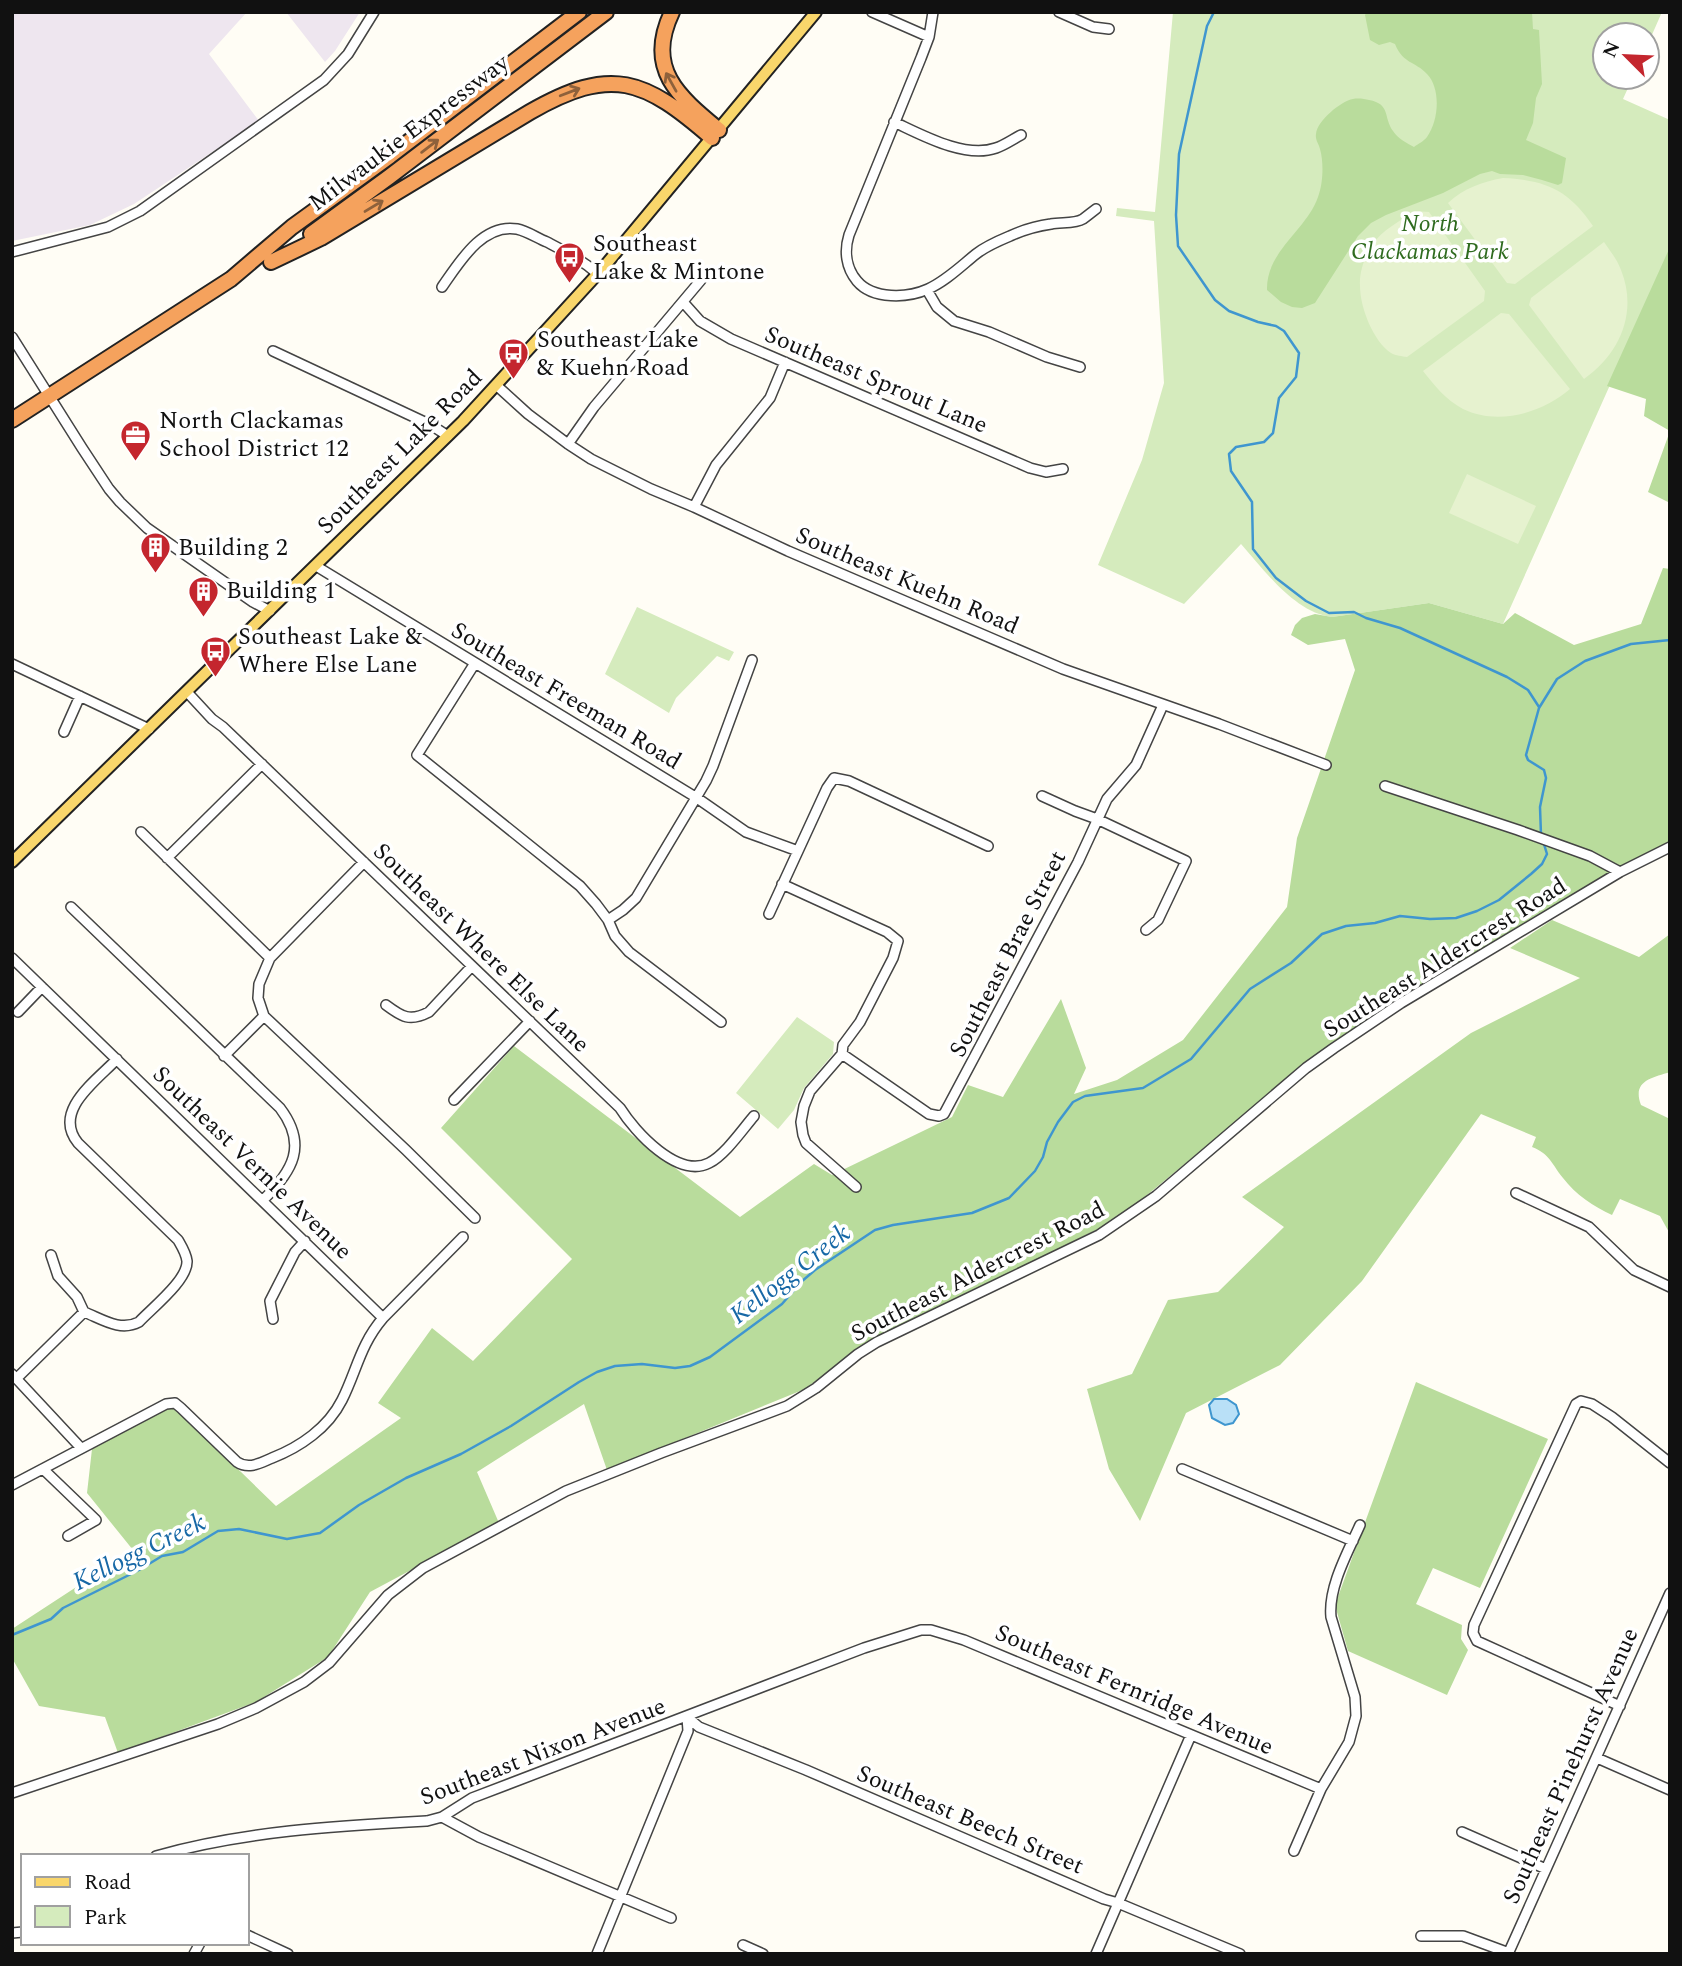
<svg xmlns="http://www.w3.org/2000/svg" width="1682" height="1966" viewBox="0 0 1682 1966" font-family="Spectral,serif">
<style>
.industrial{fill:#eee6ef}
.green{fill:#d5ebbd}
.forest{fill:#b9dc9c}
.pitch{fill:#e6f2cf}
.water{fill:#b9e0f7;stroke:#3f96cf;stroke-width:2}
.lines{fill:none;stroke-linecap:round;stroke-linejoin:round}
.stream{stroke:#3f96cf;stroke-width:2.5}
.minor-casing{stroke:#444;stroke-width:12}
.major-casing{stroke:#222;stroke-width:14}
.highway-casing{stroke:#222;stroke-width:18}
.minor{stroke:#fff;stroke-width:9}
.major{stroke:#f9d66b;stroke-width:10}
.highway{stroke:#f5a25d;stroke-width:14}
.oneway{stroke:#8e613b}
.labels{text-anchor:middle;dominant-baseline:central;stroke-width:7;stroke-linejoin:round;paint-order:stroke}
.street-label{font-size:24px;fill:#111;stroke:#fff}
.park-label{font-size:24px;font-style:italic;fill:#2f6b1f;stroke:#fff}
.poi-label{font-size:24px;fill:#111;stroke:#fff;text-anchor:start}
.water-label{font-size:26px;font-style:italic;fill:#1768a6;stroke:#fff}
</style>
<rect width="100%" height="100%" fill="#fffdf5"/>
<!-- industrial -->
<path class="industrial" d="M12 12H247L209 54 259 121 134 204 90 225 12 241Z
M286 12H360L335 51 325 62Z"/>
<!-- green -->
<path class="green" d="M1173 12H1662L1647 46V35H1605V77H1633L1623 99 1670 120V251L1503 624 1429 603 1332 617C1295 613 1264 570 1241 544L1184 604 1098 565 1142 460 1164 383 1154 221 1116 216 1117 208 1155 212Z
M637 607 734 652 729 661 717 656 676 698 669 713 605 674Z
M797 1017 834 1042 833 1054 804 1088 794 1110 778 1129 736 1093Z"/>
<!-- forest -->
<path class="forest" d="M1367 12H1532L1533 29 1539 30 1542 84 1536 98 1533 123 1526 140 1566 158 1562 183 1558 185 1542 180 1523 175 1500 174 1492 171 1480 174 1443 193 1386 215 1371 223 1358 236 1315 303 1302 308 1292 307 1281 302 1267 290C1266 251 1306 231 1318 197 1323 184 1324 163 1320 149 1319 144 1315 140 1316 134 1317 121 1341 101 1353 99 1358 98 1365 99 1369 100 1391 104 1383 117 1393 131 1398 139 1407 143 1414 147 1418 144 1424 141 1427 137 1439 121 1441 88 1427 74 1415 61 1403 64 1395 44L1390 42 1379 45 1370 40 1365 15Z
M1670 247V503L1648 492 1670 431 1644 416 1646 399 1607 386Z
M1663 568 1670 569V843L1423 986 1323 1050 1118 1219 858 1349 805 1389 607 1470 584 1404 477 1472 499 1523 370 1592 328 1657 256 1702 118 1753 105 1717 39 1706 12 1658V1629L133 1550 87 1493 92 1449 164 1409H176L276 1506 401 1418 378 1403 432 1328 473 1361 572 1259 441 1128 514 1046 740 1217 814 1164 832 1175 952 1117 968 1085 1003 1097 1061 999 1086 1068 1074 1094 1117 1080 1183 1040 1287 907 1297 838 1355 670 1345 639 1308 645 1291 635 1295 625 1302 618 1315 614 1332 617 1429 603 1503 624 1515 613 1574 645 1641 624Z
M1552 920 1639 957 1670 934V1072C1651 1078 1632 1081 1641 1105L1670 1119V1234L1660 1216 1620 1199 1612 1215C1594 1207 1575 1194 1563 1178 1551 1163 1550 1154 1532 1147L1536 1137 1481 1114 1362 1281 1280 1365 1186 1413 1140 1521 1109 1469 1087 1389 1132 1374 1168 1300 1218 1292 1284 1227 1242 1197 1471 1033 1580 978 1510 948Z
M1416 1382 1548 1439 1480 1588 1433 1568 1416 1604 1462 1625 1461 1639 1468 1650 1447 1695 1348 1651 1335 1605Z"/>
<!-- pitch -->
<path class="pitch" d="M1503 178C1546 180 1569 190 1593 226L1515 284 1507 283 1448 203C1464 188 1482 182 1503 178Z
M1415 211 1429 212 1485 291 1484 301 1407 357C1402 356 1396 356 1391 353 1373 341 1360 307 1360 286 1359 272 1365 256 1372 245 1382 230 1400 221 1415 211Z
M1604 242C1610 251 1617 259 1621 270 1638 312 1620 354 1584 379L1529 305 1531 298Z
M1501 313 1509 314 1570 389C1542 413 1498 426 1463 409 1446 400 1434 385 1423 371Z
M1467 474 1536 506 1518 544 1449 513Z"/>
<!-- water -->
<path class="water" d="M1214 1399H1227L1236 1405 1239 1414 1233 1423 1225 1425 1212 1418 1209 1405Z"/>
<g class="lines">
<!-- stream -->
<path class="stream" d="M1214 12 1207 26 1179 154 1176 215 1178 246 1215 300 1229 311 1258 322 1276 326 1284 331 1299 353 1296 377 1279 398 1273 433 1264 442 1236 447 1229 454 1231 471 1252 502 1253 549 1276 578 1306 601 1329 613 1354 612 1366 618 1400 628 1507 677 1528 690 1539 707
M1541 835 1540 807 1546 778 1544 770 1528 760 1526 755 1539 708 1557 679 1585 661 1631 644 1670 640
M12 1635 51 1619 63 1608 139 1570 162 1556 183 1552 218 1531 239 1529 287 1539 320 1533 359 1505 406 1478 461 1454 511 1426 579 1382 597 1372 615 1366 642 1364 675 1368 690 1366 710 1357 782 1304 801 1282 815 1270 875 1230 893 1225 972 1213 1009 1198 1035 1171 1043 1157 1047 1142 1058 1122 1073 1102 1085 1096 1143 1088 1191 1059 1250 989 1291 963 1322 934 1346 926 1375 923 1400 916 1430 919 1456 918 1477 911 1499 900 1531 874 1542 864 1547 854 1543 841"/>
<defs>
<path id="minor" d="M872 12 929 37
M933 12 929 37 921 58 849 235C844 251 846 268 857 281 873 300 908 298 928 289 946 281 961 266 976 254 986 246 998 241 1010 236 1023 230 1037 226 1051 224 1061 222 1075 224 1083 219 1087 216 1092 212 1096 209
M1059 12 1093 27 1109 29
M894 122C922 135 965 159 996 148 1005 145 1013 139 1021 135
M12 252 108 227 140 211 324 80 348 54 374 12
M442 287C459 263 482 223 517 229 527 231 537 238 547 242 566 252 582 260 598 274
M927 290 937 307 954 321 989 332 1047 357 1080 367
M683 302 700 321 731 339 1030 468 1046 472 1063 469
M12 337 82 448 109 489 120 502 147 528 253 602 270 611
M273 351 431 425 448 436
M496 385 528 414 568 444 591 459 651 489 694 507 788 551 1063 669 1219 724 1326 765
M568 444 594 407 701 280
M694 507 716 465 770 398 785 362
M316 566 697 798 746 832 798 851
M475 663 417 755 580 886 596 904 608 920 615 936 629 952 721 1022
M12 664 149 729
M187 692 212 719 223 727 620 1108C635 1132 678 1179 709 1163 725 1155 742 1130 754 1116
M64 732 80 696
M1385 786 1518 830 1590 856 1620 872
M1042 796 1075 811 1097 819 1186 861 1158 920 1146 930
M141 832 270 958
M167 858 262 764
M364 862 270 958 259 984 258 998 264 1016 406 1150 475 1218
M782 884 887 932 898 941 893 958 860 1022 843 1045 842 1054 810 1091 804 1106 801 1122 803 1135 806 1143 856 1187
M71 907 280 1108C308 1145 293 1171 263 1200
M769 914 827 788 834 778 849 781 988 846
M608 920 623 910 636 898 706 781 713 766 752 660
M12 958 383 1318
M386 1005C402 1017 410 1022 429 1012L472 966
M18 1012 42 987
M842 1054 929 1114 939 1116 944 1114 1078 862 1107 799 1136 765 1163 705
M224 1056 264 1016
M454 1100 530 1021
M1516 1193 1589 1227 1634 1270 1670 1287
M51 1255 58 1276 77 1297 84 1312
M84 1312C102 1319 120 1332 139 1322 152 1308 188 1280 187 1261 186 1253 182 1247 178 1240L78 1143C52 1111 96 1081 117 1059
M273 1319 270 1301 295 1252 305 1241
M12 1374 81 1448
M17 1378 84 1312
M43 1469 96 1520 68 1536
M1182 1469 1353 1541
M12 1485 166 1404 175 1403 181 1408 237 1462C249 1470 260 1463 272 1458 300 1447 328 1428 342 1400 357 1370 360 1345 383 1318L463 1237
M1620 1706 1477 1641 1473 1633 1474 1625 1576 1404 1581 1401 1592 1404 1612 1417 1670 1463
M687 1717 699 1727 806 1770 1104 1899 1118 1903 1240 1954
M1597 1758 1670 1790
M12 1793 218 1724 256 1708 304 1682 329 1663 388 1595 423 1568 566 1491 661 1453 787 1406 816 1388 858 1354 877 1342 1099 1235 1156 1196 1306 1068 1334 1048 1401 1003 1620 872 1670 847
M442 1817 479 1837 671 1918
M1462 1832 1546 1869
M1294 1851 1321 1789 1349 1742 1356 1716 1355 1697 1331 1617C1328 1587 1348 1552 1360 1525
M156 1856C244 1831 336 1826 427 1821L442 1817 472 1798 864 1648 921 1630H931L964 1640 1321 1789
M12 1933 23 1932
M247 1935 288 1954
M1421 1936H1463L1509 1953
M743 1945 763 1954
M194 1954 200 1943
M597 1954 688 1731 687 1717
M1096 1954 1191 1735
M1508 1954 1670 1593"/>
<path id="major" d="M12 862 463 421 603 268 816 12"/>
<path id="highway" d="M672 12C645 69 678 96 719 130
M311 234 389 177 606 12
M271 262 321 238 530 112C612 65 644 79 712 138
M12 420 231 279 292 227 390 156 579 12"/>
</defs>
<!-- minor casing -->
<use href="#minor" class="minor-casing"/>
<!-- major casing -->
<use href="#major" class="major-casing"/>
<!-- highway casing -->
<use href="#highway" class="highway-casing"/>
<!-- minor -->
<use href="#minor" class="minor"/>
<!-- major -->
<use href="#major" class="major"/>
<!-- highway -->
<use href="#highway" class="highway"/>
</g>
<!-- one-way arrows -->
<defs><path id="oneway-shaft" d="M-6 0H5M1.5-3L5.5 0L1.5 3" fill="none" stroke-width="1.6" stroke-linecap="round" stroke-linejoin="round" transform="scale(1.75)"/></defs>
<g class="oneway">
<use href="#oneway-shaft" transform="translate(671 82) rotate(-119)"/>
<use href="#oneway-shaft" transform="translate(570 92) rotate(-21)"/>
<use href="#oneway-shaft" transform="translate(430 146) rotate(-37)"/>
<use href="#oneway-shaft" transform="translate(374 206) rotate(-31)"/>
</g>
<!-- icons -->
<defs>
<symbol id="bus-pin" viewBox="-11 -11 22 30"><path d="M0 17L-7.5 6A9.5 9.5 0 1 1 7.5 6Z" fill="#c4262e" stroke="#fff"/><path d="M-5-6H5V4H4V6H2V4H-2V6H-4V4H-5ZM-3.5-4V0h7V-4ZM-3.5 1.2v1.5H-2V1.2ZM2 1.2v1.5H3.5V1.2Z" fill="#fff"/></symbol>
<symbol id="office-pin" viewBox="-11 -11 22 30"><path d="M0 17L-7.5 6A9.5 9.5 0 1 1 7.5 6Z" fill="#c4262e" stroke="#fff"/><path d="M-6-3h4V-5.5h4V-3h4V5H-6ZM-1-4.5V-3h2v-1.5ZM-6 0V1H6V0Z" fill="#fff"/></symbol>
<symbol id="building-pin" viewBox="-11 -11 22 30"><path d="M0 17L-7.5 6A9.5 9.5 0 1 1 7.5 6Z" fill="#c4262e" stroke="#fff"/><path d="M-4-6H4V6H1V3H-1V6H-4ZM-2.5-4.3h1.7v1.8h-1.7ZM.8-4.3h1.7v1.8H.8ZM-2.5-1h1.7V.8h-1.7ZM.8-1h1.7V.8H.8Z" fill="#fff"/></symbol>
</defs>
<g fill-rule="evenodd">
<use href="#bus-pin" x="552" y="240" width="35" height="47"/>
<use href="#bus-pin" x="496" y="336" width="35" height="47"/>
<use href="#office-pin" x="118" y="418" width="35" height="47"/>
<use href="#building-pin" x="138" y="530" width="35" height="47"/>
<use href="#building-pin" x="186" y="574" width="35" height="47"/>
<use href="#bus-pin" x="198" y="634" width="35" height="47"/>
</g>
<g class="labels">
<!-- street labels -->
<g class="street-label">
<text transform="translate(409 133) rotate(-37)">Milwaukie Expressway</text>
<text transform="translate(876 380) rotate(23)">Southeast Sprout Lane</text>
<text transform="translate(400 452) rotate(-45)">Southeast Lake Road</text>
<text transform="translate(907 581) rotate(23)">Southeast Kuehn Road</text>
<text transform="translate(566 696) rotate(31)">Southeast Freeman Road</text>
<text transform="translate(481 948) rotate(44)">Southeast Where Else Lane</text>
<text transform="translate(1008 954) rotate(-63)">Southeast Brae Street</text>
<text transform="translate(1445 958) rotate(-32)">Southeast Aldercrest Road</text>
<text transform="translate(252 1163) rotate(44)">Southeast Vernie Avenue</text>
<text transform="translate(978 1272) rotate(-27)">Southeast Aldercrest Road</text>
<text transform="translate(1134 1690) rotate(23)">Southeast Fernridge Avenue</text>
<text transform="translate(543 1752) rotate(-21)">Southeast Nixon Avenue</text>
<text transform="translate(1571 1766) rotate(-66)">Southeast Pinehurst Avenue</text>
<text transform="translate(970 1820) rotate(23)">Southeast Beech Street</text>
</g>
<!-- park labels -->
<g class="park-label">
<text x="1430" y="224">North<tspan x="1430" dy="28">Clackamas Park</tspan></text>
</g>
<!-- poi labels -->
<g class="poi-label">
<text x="593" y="244">Southeast<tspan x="593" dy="28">Lake &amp; Mintone</tspan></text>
<text x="537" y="340">Southeast Lake<tspan x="537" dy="28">&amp; Kuehn Road</tspan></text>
<text x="159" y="421">North Clackamas<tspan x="159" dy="28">School District 12</tspan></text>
<text x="178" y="548">Building 2</text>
<text x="226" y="591">Building 1</text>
<text x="238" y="637">Southeast Lake &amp;<tspan x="238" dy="28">Where Else Lane</tspan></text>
</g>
<!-- water labels -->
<g class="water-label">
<text transform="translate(790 1274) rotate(-38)">Kellogg Creek</text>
<text transform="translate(139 1552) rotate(-26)">Kellogg Creek</text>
</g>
</g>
<!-- border -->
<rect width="1682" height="1966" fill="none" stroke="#111111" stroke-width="28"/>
<!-- legend -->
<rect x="21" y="1854" width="228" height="91" fill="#ffffff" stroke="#a0a0a0" stroke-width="2"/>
<rect x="35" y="1877" width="35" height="10" fill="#f9d66b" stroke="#a0a0a0" stroke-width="2"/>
<text x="84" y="1889" font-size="21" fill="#111111">Road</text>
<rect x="35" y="1906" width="35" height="21" fill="#d5ebbd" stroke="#a0a0a0" stroke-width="2"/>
<text x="84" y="1924" font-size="21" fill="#111111">Park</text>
<!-- north arrow -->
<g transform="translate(1626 56) rotate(294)"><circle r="33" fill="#ffffff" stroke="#a0a0a0" stroke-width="2"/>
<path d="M0-5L12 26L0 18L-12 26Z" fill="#c4262e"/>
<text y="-10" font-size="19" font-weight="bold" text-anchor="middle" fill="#111111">N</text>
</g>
</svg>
